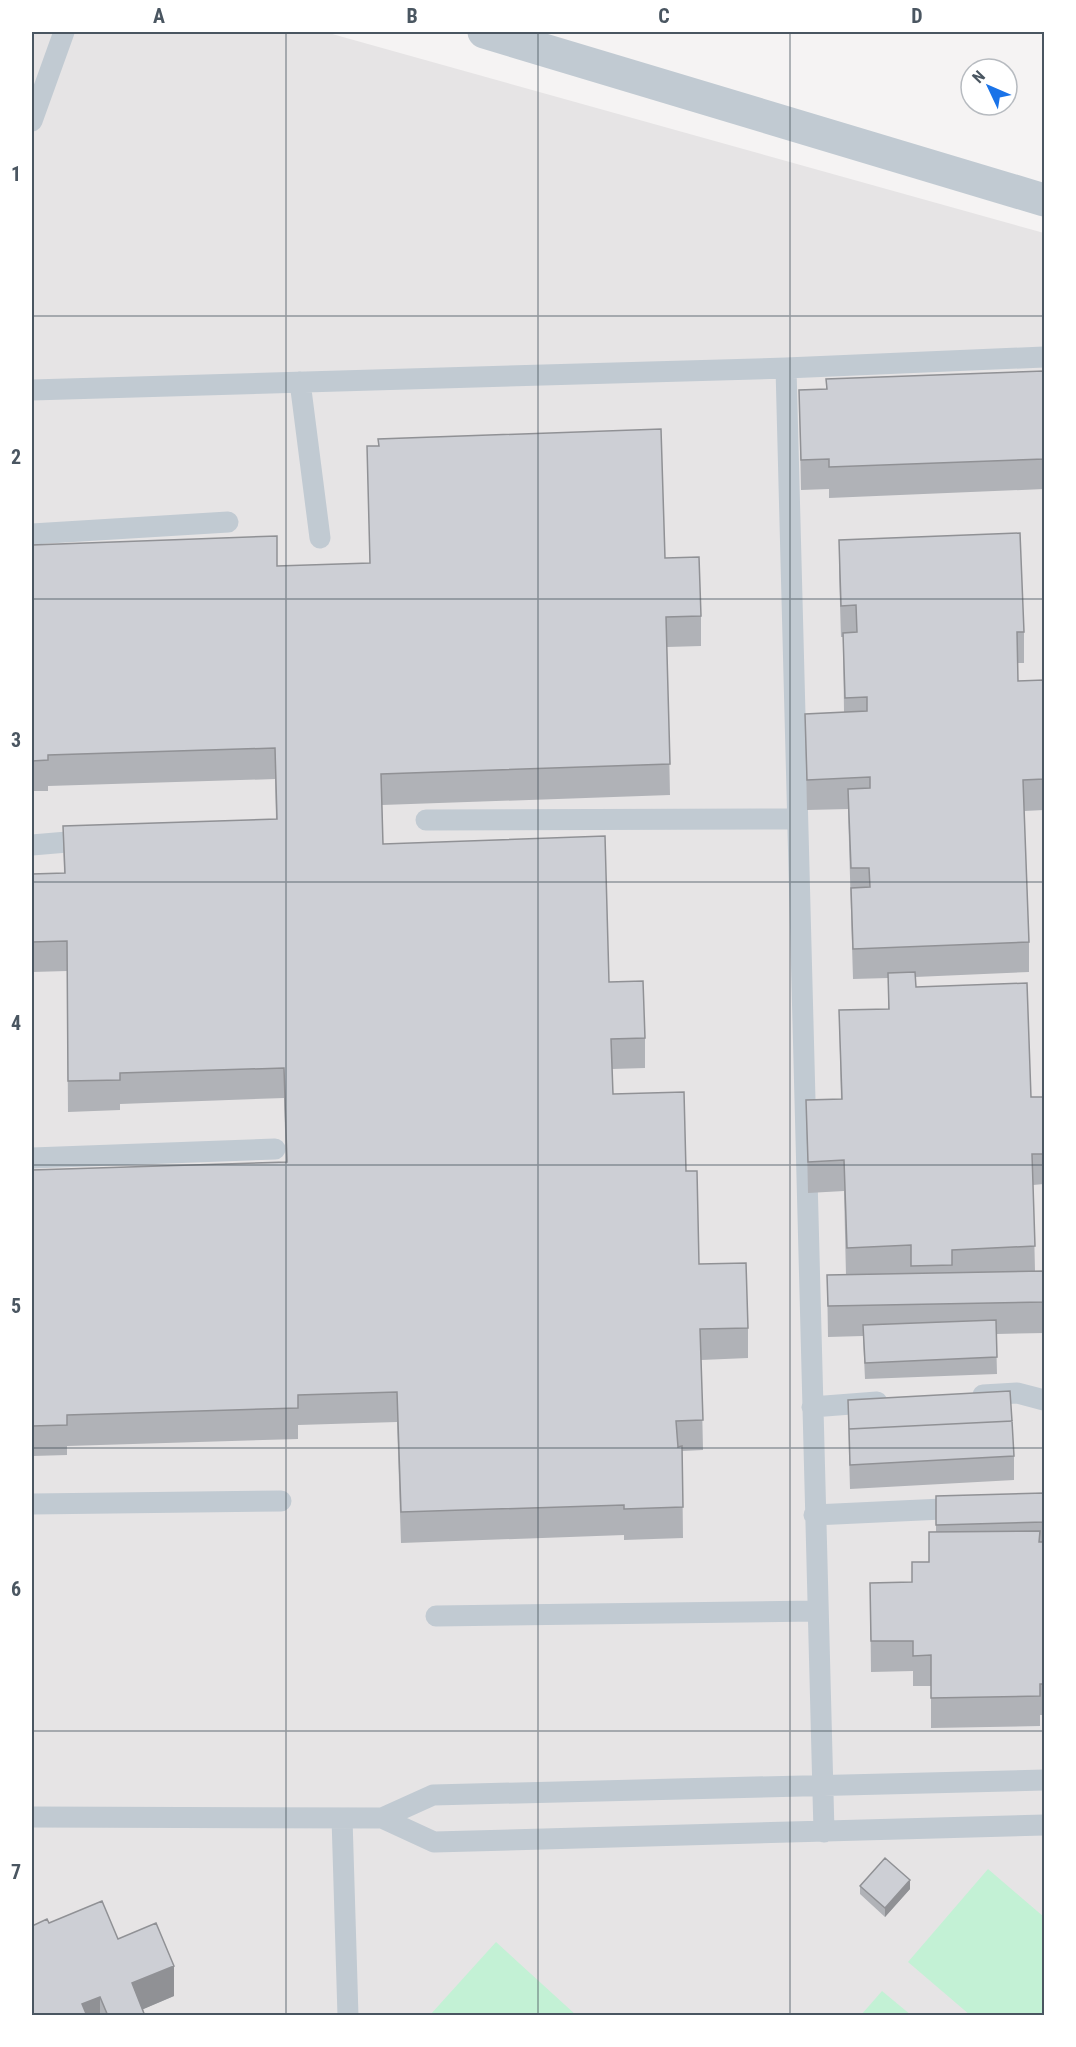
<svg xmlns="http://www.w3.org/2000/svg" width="1076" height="2047" viewBox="0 0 1076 2047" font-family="'Roboto Condensed',sans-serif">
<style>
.education{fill:#e6e4e5}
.green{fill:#c3f1d5}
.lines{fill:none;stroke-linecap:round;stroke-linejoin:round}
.lane{stroke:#c1cad2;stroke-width:21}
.street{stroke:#c1cad2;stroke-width:33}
.wall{fill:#b0b2b7}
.shaded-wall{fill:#909195}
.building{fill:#cdcfd5;stroke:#909195;stroke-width:1.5}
.grid{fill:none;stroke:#4a5661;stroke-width:1.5;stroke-opacity:0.55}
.neatline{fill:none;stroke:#4a5661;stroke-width:2}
.grid-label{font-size:20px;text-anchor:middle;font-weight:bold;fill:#4a5661}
</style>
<rect width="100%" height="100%" fill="#f5f3f3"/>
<!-- education -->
<path class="education" d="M32 32H325L1044 233V2015L32 2016Z"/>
<!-- green -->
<path class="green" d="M988 1869 1044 1917V2015H970L908 1962Z
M496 1942 576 2015H430Z
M882 1991 911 2015H861Z"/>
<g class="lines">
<!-- lane -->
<path class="lane" d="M32 121 64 32
M786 368 824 1832
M300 382 320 538
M32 390 786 368 1044 357
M32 534 228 522
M426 820 797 819
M32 845 79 841
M32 1158 275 1149
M983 1395 1017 1393 1044 1400
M812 1407 877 1402
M32 1504 281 1501
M814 1515 964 1508
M436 1616 817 1611
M32 1817 382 1818 433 1795 1044 1780
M342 1818 348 2016
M382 1818 434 1842 1044 1825"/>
<!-- street -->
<path class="street" d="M484 32 1044 200"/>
</g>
<!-- wall -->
<path class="wall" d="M1044 371V489L829 498V489L801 490 799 390 826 389V379Z
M367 446 665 558 701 616V646L667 647 670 795 382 805 383 844 609 982 645 1038V1068L612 1069 613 1094 686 1171 699 1264 748 1328V1358L701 1360 703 1450 682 1451 683 1538 624 1540V1535L401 1543 397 1422 298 1425V1439L67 1446V1455L32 1456V1170L286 1162 284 1098 120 1104V1110L68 1112 67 971 32 972V874L64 873 63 826 276 819 275 779 48 786V791H32V545L277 566 370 563Z
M839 540 1024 632V663H1018V681L1044 680V810L1024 811 1029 942V972L915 977 916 987 1031 1097H1044V1184L1033 1185 1035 1271H1044V1333L996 1334 997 1374 865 1379 863 1336 828 1337 827 1275H846L844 1191 808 1193 806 1100 841 1099 839 1010 888 1009V978L853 979 848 809 807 810 805 714 844 712 843 637H841L839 571Z
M848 1400 1014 1456V1480L850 1489 849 1453Z
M1044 1493V1715H1040V1726L931 1728V1686H913V1671L871 1672 870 1583 912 1582 929 1562 936 1532V1496Z
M860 1886 910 1889 885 1917 860 1894Z
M49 1923 118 1939 174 1996 143 2009 145 2016H32Z"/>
<!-- shaded-wall -->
<path class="shaded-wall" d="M910 1880V1889L885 1917V1908Z
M174 1966V1996L132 2014V1983Z
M100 1997V2016H82V2004Z"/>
<!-- building -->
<path class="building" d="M1044 371V459L829 467V459L801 460 799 390 827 389 826 379Z
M661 429 665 558 699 557 701 616 666 617 670 764 381 774 383 844 605 836 609 982 643 981 645 1038 611 1039 613 1094 684 1092 686 1171H697L699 1264 746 1263 748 1328 700 1329 703 1420 676 1421 678 1447 682 1446 683 1507 624 1509V1505L401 1512 397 1392 298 1395V1408L67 1415V1425L32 1426V1170L287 1162 284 1068 120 1073V1080L68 1081 67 941 32 942V874L65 873 63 826 277 819 275 748 48 755V760L32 761V545L277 536V566L370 563 367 446H379L378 439Z
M1020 533 1024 632H1017L1018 681 1044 680V779L1023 780 1029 942 853 949 851 888 870 887 869 868H851L848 789 870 788V777L807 780 805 714 867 711V697L845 698 843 633 857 632 856 605 841 606 839 540Z
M915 972 916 987 1027 983 1031 1097H1044V1154H1032L1035 1246 952 1250V1265L911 1266V1245L847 1248 844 1160 808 1162 806 1100 842 1099 839 1010 889 1009 888 973Z
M1044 1271V1302L828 1306 827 1275Z
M996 1320 997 1357 865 1363 863 1325Z
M1010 1391 1012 1421 849 1429 848 1400Z
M1012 1421 1014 1456 850 1465 849 1429Z
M1044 1493V1522L936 1525V1496Z
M1040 1531 1039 1542H1044V1684H1040V1696L931 1698V1655L913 1656V1641H871L870 1583 912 1582V1562H929V1532Z
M885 1858 910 1880 885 1908 860 1886Z
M102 1901 118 1939 156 1923 174 1966 132 1983 145 2016H108L100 1997 82 2004 87 2016H32V1926L47 1919 49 1923Z"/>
<!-- grid -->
<path class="grid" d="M286 32V2016M538 32V2016M790 32V2016M32 316H1044M32 599H1044M32 882H1044M32 1165H1044M32 1448H1044M32 1731H1044"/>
<!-- border -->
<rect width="1076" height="2047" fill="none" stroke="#ffffff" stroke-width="66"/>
<!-- north arrow -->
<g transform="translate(989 87) rotate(314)"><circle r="28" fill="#ffffff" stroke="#b7bbc0" stroke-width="1.5"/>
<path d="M0-4.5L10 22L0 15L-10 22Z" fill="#1a73e8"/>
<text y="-9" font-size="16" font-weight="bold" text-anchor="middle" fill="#4a5661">N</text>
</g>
<rect x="33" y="33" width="1010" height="1981" class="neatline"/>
<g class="grid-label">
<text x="159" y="23">A</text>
<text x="412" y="23">B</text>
<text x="664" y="23">C</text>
<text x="917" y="23">D</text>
<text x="16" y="181">1</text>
<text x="16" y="464">2</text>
<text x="16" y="747">3</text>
<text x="16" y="1030">4</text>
<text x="16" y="1313">5</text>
<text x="16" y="1596">6</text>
<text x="16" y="1879">7</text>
</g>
</svg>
